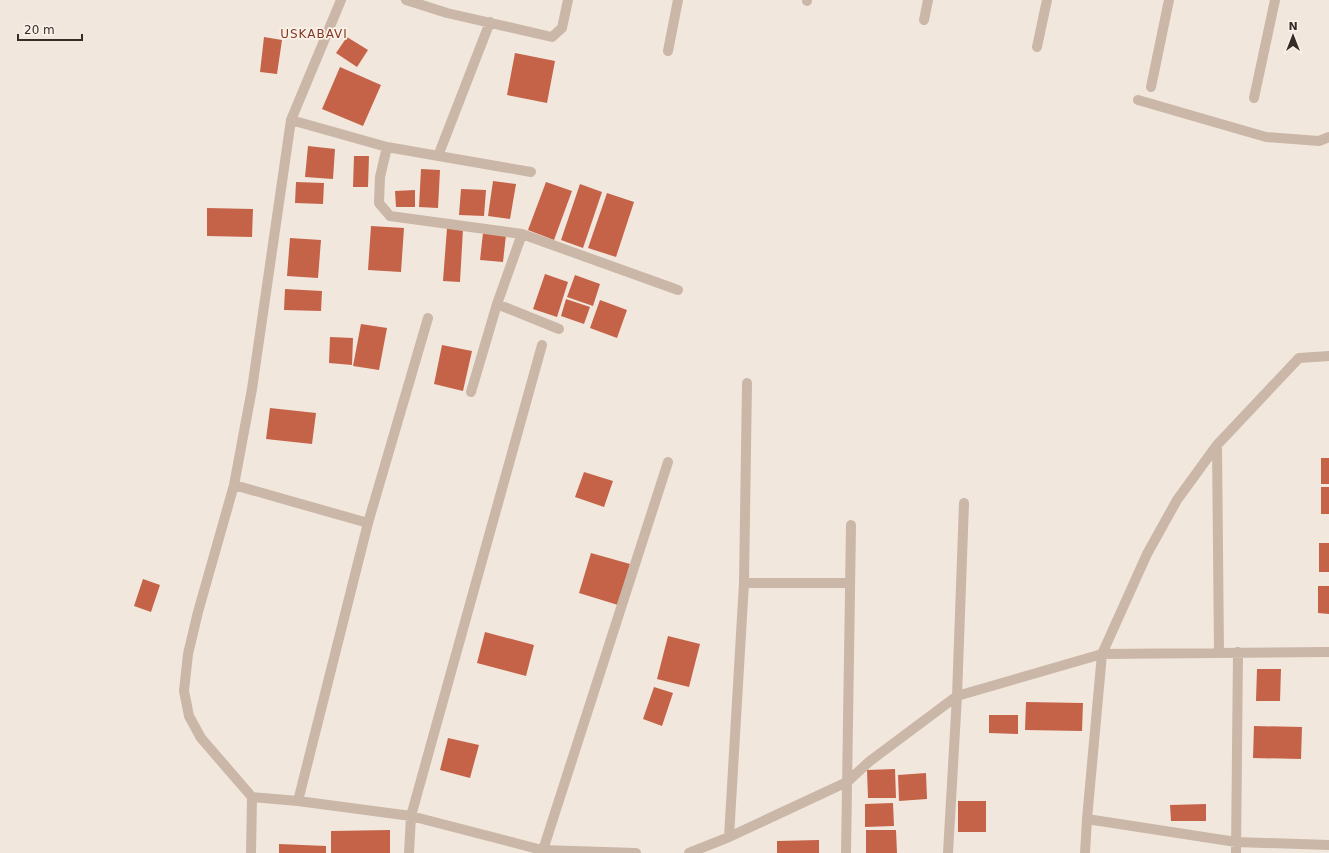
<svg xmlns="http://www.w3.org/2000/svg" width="1329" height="853" viewBox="0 0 1329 853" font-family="'DejaVu Sans',sans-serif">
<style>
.building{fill:#c56348}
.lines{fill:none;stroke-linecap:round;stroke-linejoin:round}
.street{stroke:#cab7a8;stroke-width:10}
.labels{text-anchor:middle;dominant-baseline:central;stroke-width:3.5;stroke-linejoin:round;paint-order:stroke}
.neighbourhood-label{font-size:12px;letter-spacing:1px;fill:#853722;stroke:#faf2e9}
</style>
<rect width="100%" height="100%" fill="#f2e7dd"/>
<!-- building -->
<path class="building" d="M264 37 282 40 277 74 260 72Z
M347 37 368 50 357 67 336 53Z
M515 53 555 61 547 103 507 95Z
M340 67 381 85 363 126 322 109Z
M308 146 335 149 333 179 305 177Z
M354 156H369L368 187H353Z
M421 169 440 170 438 208 419 207Z
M493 181 516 184 510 219 488 216Z
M296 182 324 183 323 204 295 203Z
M546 182 572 191 554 240 528 230Z
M580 184 602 192 583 248 561 240Z
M461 189 486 190 484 216 459 215Z
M415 190V207H396L395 191Z
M607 193 634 202 616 257 588 248Z
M207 208 253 209 252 237 207 236Z
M371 226 404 228 401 272 368 270Z
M447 228 463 229 460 282 443 281Z
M483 233 506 235 503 262 480 260Z
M290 238 321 240 318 278 287 276Z
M545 274 568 282 557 317 533 309Z
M575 275 600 284 593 306 567 297Z
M285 289 322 291 321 311 284 310Z
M566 299 590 307 584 324 561 316Z
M600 300 627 310 617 338 590 328Z
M361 324 387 328 379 370 353 366Z
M330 337 353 338 352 365 329 363Z
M442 345 472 351 463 391 434 384Z
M270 408 316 413 312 444 266 439Z
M1321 458H1329V484H1321Z
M584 472 613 481 604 507 575 497Z
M1321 487H1329V514H1321Z
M1319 543H1329V572H1319Z
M591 553 630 564 618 605 579 593Z
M143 579 160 585 151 612 134 606Z
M1318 586H1329V614L1318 613Z
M485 632 534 645 526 676 477 663Z
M668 636 700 644 689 687 657 679Z
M1257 669H1281L1280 701H1256Z
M654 687 673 693 662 726 643 719Z
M1026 702 1083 703 1082 731 1025 730Z
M989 715H1018V734L989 733Z
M1254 726 1302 727 1301 759 1253 758Z
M448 738 479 745 470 778 440 770Z
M895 769 896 798H868L867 770Z
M926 773 927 799 899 801 898 775Z
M958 801H986V832H958Z
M893 803 894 826 865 827V804Z
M1206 804V821H1171L1170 805Z
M390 830V853H331V831Z
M866 830H896L897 853H866Z
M819 840V853H777V841Z
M279 844 326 846V853H279Z"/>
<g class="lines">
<!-- street -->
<path class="street" d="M341 0 291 120 252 389 234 485 198 612 188 654 184 691 189 716 201 738 252 797 298 801 411 816 542 850 636 853
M406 0 447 13 552 37 562 28 568 0
M807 1V0
M924 20 928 0
M1037 47 1047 0
M668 51 678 0
M1151 87 1169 0
M1254 98 1275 0
M1138 100 1266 137 1319 141 1329 137
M291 120 387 147 380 177 379 203 390 216 522 234 678 290
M387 147 531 172
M438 156 490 22
M497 304 559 329
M471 392 497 304 522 234
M1217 445 1219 652
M234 485 368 523 428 318
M744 583H849
M298 801 368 523
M1087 819 1236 842 1329 845
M729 837 744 583 747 383
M251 853 252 797
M409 853 411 816 542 345
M542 853 668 462
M689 853 729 837 847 782 870 761 957 696 1102 654 1329 652
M846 853 851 525
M948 853 957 696 964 503
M1085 853 1087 819 1102 654 1147 554 1177 500 1217 445 1299 358 1329 356
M1236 853 1238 652"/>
</g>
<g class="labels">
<!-- neighbourhood labels -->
<g class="neighbourhood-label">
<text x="314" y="34">USKABAVI</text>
</g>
</g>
<!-- north arrow -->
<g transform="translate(1293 36)" stroke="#faf2e9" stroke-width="3" paint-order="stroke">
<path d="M0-3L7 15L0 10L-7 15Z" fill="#372d28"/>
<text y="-6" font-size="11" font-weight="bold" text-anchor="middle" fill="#372d28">N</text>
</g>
<!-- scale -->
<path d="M18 34v6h64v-6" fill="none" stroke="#372d28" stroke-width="2"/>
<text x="24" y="34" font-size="12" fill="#372d28" stroke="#faf2e9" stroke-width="3" paint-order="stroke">20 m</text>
</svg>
